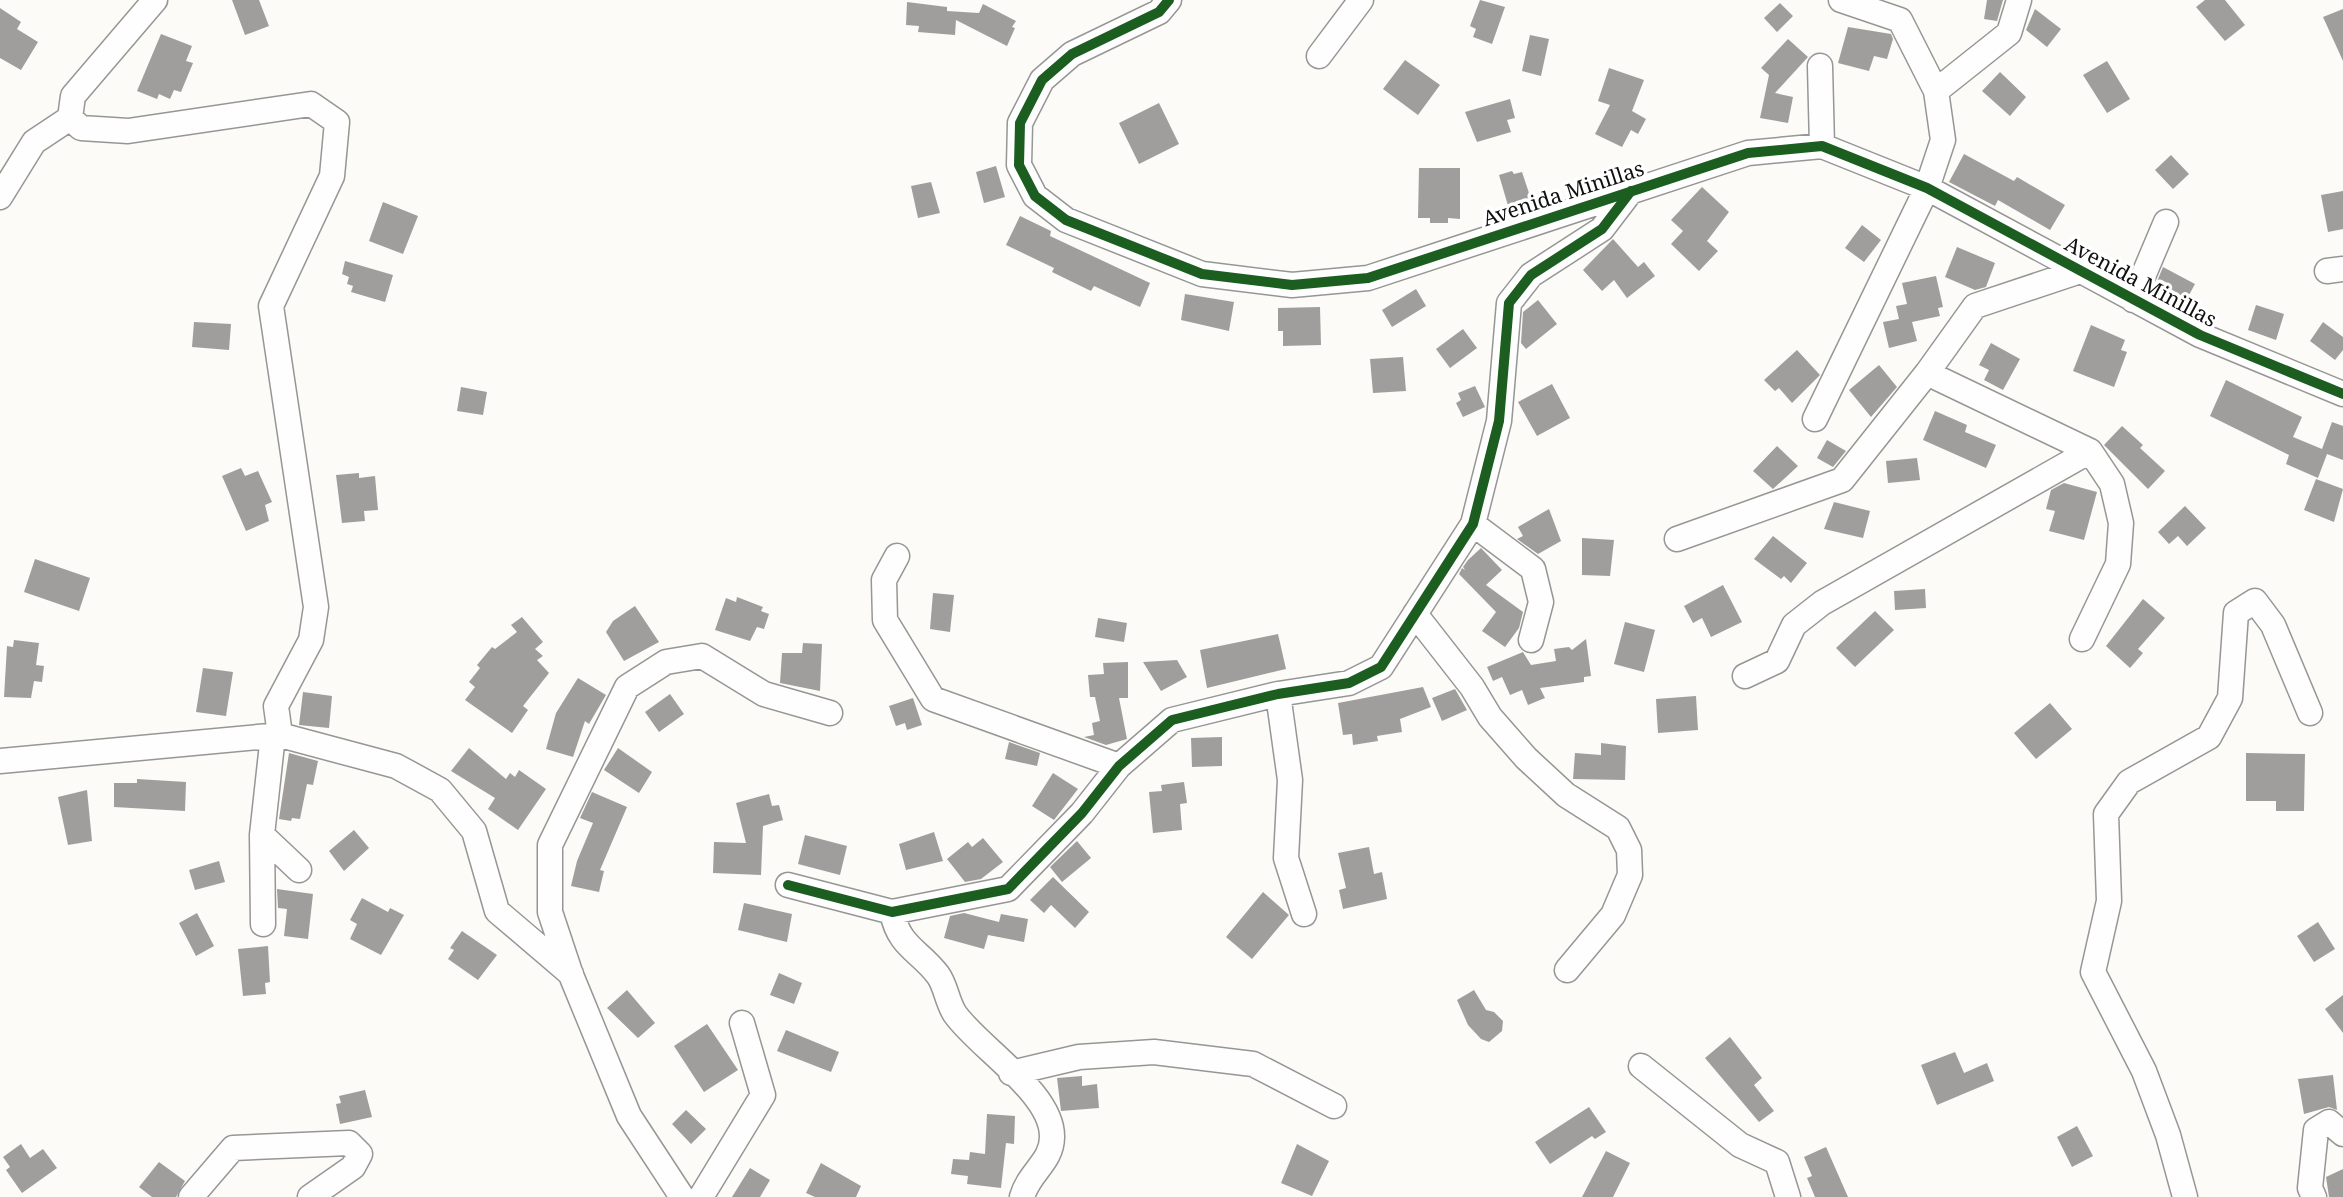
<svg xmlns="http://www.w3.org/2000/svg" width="2343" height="1197" viewBox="0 0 2343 1197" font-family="'Noto Serif',serif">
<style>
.building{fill:#a09e9c}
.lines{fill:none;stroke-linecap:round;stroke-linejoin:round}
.minor-casing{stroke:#969694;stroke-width:27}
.minor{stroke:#fffefe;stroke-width:24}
.cycleway-casing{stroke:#fff;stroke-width:15}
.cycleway{stroke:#1b5e20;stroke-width:10}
.labels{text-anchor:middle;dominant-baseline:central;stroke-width:7;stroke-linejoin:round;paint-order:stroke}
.street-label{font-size:21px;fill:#101010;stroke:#fff}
</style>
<rect width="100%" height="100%" fill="#fcfbf7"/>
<!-- building -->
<path class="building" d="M232 0H259L269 26 245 35Z
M1480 0 1505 7 1492 44 1473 37 1476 29 1470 26Z
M1987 0H2003L1997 21 1984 19Z
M2205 0H2225L2245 25 2225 41 2196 7Z
M907 2 947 7V11L979 13 983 4 1016 21 1012 27 1015 28 1007 46 956 20 955 35 918 32 919 26 906 25Z
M1780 3 1793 16 1777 32 1764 18Z
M0 8 21 22 17 29 38 42 21 70 0 58Z
M2035 9 2061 29 2047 47 2026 30Z
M2343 9V61L2323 17Z
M1848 27 1891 34 1893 39 1887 59 1874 56 1869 71 1838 63Z
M161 34 192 46 186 61 193 63 181 92 174 90 170 99 159 94 157 99 137 91Z
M1530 35 1549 39 1541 76 1522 71Z
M1788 39 1808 57 1775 93 1793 97 1788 123 1760 118 1769 75 1761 68Z
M1405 60 1440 85 1418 115 1383 89Z
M2107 61 2130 99 2107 113 2083 75Z
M1609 68 1644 80 1632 111 1646 119 1638 134 1631 130 1622 147 1595 134 1610 105 1598 101Z
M2000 72 2026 97 2010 116 1982 91Z
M1510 99 1515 118 1507 120 1511 132 1477 142 1465 112Z
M1159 103 1179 144 1139 164 1119 123Z
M1964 154 2014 181 2017 177 2065 205 2050 230 1998 200 1995 206 1949 182Z
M2171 155 2189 174 2173 189 2155 170Z
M996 166 1005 197 984 203 976 172Z
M1419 168H1460V219L1448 218V223H1430V218H1418Z
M1512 171 1514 174 1522 172 1532 202 1509 209 1499 175Z
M931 182 940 213 918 218 911 186Z
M1702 187 1729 212 1707 241 1718 251 1699 271 1671 244 1683 231 1671 220Z
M2343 191V229L2328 232 2321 195Z
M383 202 418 216 403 254 369 241Z
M1020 216 1051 231 1050 236 1150 283 1140 307 1094 286 1091 291 1052 272 1054 268 1006 245Z
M1862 225 1881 240 1864 262 1845 248Z
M1613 239 1638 267 1644 262 1655 276 1627 298 1614 280 1602 291 1583 270Z
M1957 247 1995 263 1986 287 1975 290 1945 277Z
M345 261 393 275 385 302 351 292 353 286 347 284 349 277 342 274Z
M2163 267 2195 284 2183 306 2153 291Z
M1936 276 1943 307 1938 308 1940 316 1912 322 1917 341 1889 348 1883 322 1899 319 1896 306 1907 304 1902 283Z
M1416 289 1426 306 1392 327 1382 310Z
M1185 294 1234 302 1229 331 1181 320Z
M1538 300 1557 324 1526 349 1521 343 1523 312Z
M2256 305 2284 314 2276 340 2248 330Z
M1320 307 1321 345 1283 346V331H1278V308Z
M194 322 231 324 229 350 192 347Z
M2323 322 2343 337V350L2335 360 2310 341Z
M2091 325 2125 340 2121 350 2127 352 2114 387 2073 371Z
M1463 329 1477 348 1450 368 1436 349Z
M1991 343 2020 359 2003 390 1984 380 1989 370 1979 365Z
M1797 350 1820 375 1792 403 1779 388 1775 391 1764 380Z
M1403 357 1406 391 1373 393 1370 359Z
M1879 365 1897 387 1871 417 1849 390Z
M2226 380 2302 417 2293 437 2322 449 2332 422 2343 426V460L2327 454 2318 478 2286 464 2289 455 2210 416Z
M1552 384 1570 418 1537 436 1518 402Z
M1475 386 1485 407 1463 417 1456 403 1461 400 1458 393Z
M461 387 487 392 483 415 457 411Z
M1935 411 1967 425 1965 432 1996 445 1986 468 1923 440Z
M2122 426 2143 445 2140 448 2165 471 2148 489 2104 445Z
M1827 440 1846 451 1833 467 1817 458Z
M1777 446 1798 466 1773 489 1753 471Z
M1917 458 1920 480 1888 483 1886 461Z
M241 468 245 476 258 471 272 502 265 505 269 521 246 531 222 476Z
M359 473V478L375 476 378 510 364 511 365 521 342 523 336 475Z
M2316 479 2343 489 2334 522 2304 510Z
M2064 483 2097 492 2084 540 2049 531 2055 511 2046 509 2051 490Z
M1834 502 1870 511 1863 538 1824 529Z
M2185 506 2206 528 2187 546 2178 536 2169 544 2158 532Z
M1549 509 1561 541 1538 554 1517 539 1523 536 1518 527Z
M1773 536 1807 563 1791 583 1784 576 1781 579 1754 559Z
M1582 538 1614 540 1610 576 1582 575Z
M1481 548 1502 570 1486 585 1523 612 1519 628 1505 647 1482 631 1496 612 1459 574 1462 568 1465 570 1463 567 1468 560Z
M35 559 90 578 79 611 24 592Z
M1723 585 1742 622 1711 637 1702 618 1693 623 1684 606Z
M1925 589 1926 608 1895 610 1894 591Z
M933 593 954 595 950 632 930 629Z
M737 597 763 607 761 611 769 614 764 629 757 627 750 641 715 630 726 598 736 602Z
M2143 599 2165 618 2138 649 2143 653 2130 668 2106 646Z
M635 606 659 642 624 661 606 632 613 621Z
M1875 611 1894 630 1855 667 1836 648Z
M522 617 543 642 535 649 543 656 537 660 549 673 523 706 528 710 512 733 465 700 475 687 469 682 480 668 477 665 492 647 495 649 517 632 511 625Z
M1098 618 1127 623 1124 642 1095 637Z
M1625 622 1655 630 1644 672 1614 664Z
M1278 634 1286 669 1207 688 1200 650Z
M1586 639 1591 676 1584 677V682L1540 688 1545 698 1528 705 1522 690 1510 695 1502 677 1493 681 1487 667 1523 652 1531 665 1556 661 1554 649 1569 647 1572 650Z
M14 640 39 643 36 665 44 666 42 682 34 681 31 698 4 697 7 646 13 647Z
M803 643 822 644 820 691 780 683 782 653H802Z
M1177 660 1187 677 1161 691 1143 662Z
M1128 662V698H1119L1127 739 1106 745 1084 737 1094 735 1092 723 1100 721 1095 697H1090L1088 675 1104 674 1103 663Z
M203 668 233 672 226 716 196 712Z
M578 678 606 695 589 724 585 721 573 757 546 749 556 713Z
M1423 687 1431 707 1400 719 1402 732 1377 736 1378 741 1353 745 1352 734 1343 735 1338 703Z
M1455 689 1467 710 1442 721 1432 698Z
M303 692 332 696 329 728 299 725Z
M670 694 684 714 659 732 645 712Z
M1696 696 1698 730 1658 733 1656 699Z
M913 698 922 725 907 730 905 723 896 726 889 706Z
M2050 703 2072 729 2036 759 2014 733Z
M1222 737V766L1192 767 1191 738Z
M1009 742 1040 753 1037 766 1005 759Z
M1601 743 1626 746 1625 780 1573 779 1575 753 1601 755Z
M469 748 506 779 510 773 515 777 519 770 546 789 518 830 488 809 495 798 451 771Z
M618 748 652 772 639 793 604 770Z
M289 753 318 761 313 785 307 784 300 819 292 818 291 821 279 819Z
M2246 753 2305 754 2304 811H2276V801H2246Z
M1053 773 1078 789 1054 820 1032 806Z
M137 779 186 782 185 811 114 807V783H137Z
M1184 782 1187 803 1180 804 1182 830 1153 833 1149 792 1162 791 1161 785Z
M87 790 92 841 68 845 58 797Z
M592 792 627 807 600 870 604 871 599 892 571 886 577 861 593 823 580 818Z
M769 794 772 806 779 805 783 820 763 826 761 875 713 873 714 842 746 843 736 803Z
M354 830 369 848 344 871 329 851Z
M934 832 943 861 906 870 899 844Z
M805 835 847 846 840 875 798 864Z
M983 838 1003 862 981 879 965 882 947 859 968 842 972 847Z
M1077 841 1091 858 1062 882 1050 867Z
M1369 847 1374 874 1382 872 1387 899 1343 909 1339 890 1346 888 1338 853Z
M219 861 225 882 195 890 189 870Z
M1053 877 1089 912 1075 928 1051 905 1044 913 1030 900Z
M277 889 313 894 308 939 284 936 287 909 278 908Z
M1263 892 1289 915 1252 959 1226 937Z
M362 898 388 912 390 908 404 915 381 955 350 939 357 924 350 920Z
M744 903 792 914 787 942 738 930Z
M197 913 214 946 196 956 179 923Z
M964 913 999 922 1001 914 1028 919 1024 942 988 935 984 949 944 938 950 916Z
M2318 922 2335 949 2314 962 2297 936Z
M462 931 497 955 478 980 448 959 454 950 450 948Z
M268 946 270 982 265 983 266 994 243 996 238 949Z
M779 973 802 983 794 1004 770 995Z
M627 990 655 1023 638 1038 607 1008Z
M1474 990 1486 1010 1494 1012 1503 1021 1502 1031 1489 1042 1481 1039 1468 1025 1457 1000Z
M2343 995V1033L2325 1009Z
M707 1024 738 1070 704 1092 674 1046Z
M786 1030 839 1052 831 1072 777 1051Z
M1730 1037 1762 1078 1754 1085 1774 1111 1759 1122 1705 1058Z
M1955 1052 1964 1073 1987 1063 1994 1081 1937 1105 1921 1065Z
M2333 1075 2337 1110 2329 1107 2304 1114 2298 1079Z
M1082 1076V1086L1097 1084 1099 1108 1061 1111 1057 1078Z
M365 1090 372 1117 340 1124 336 1104 341 1103 339 1096Z
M1589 1107 1606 1132 1595 1139 1592 1136 1550 1164 1535 1142Z
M686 1110 706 1129 691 1144 672 1124Z
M987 1114 1015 1116 1014 1144 1006 1143 1001 1188 967 1184 968 1176 951 1174 953 1159 969 1160 970 1152 985 1154Z
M2077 1126 2093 1156 2072 1167 2057 1137Z
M21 1144 30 1158 43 1149 57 1168 22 1193 6 1170 10 1167 3 1157Z
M1297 1144 1329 1161 1312 1196 1281 1183Z
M1826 1147 1848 1197H1815L1807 1178 1812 1176 1804 1157Z
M1606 1151 1630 1163 1613 1197H1582Z
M159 1162 185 1181 176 1197H152L139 1187Z
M821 1163 861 1186 856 1197H815L806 1193Z
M750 1168 770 1180 760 1197H732Z
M2343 1169V1197H2329L2326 1177Z"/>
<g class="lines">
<defs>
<path id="minor" d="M155 0 73 96 70 118 81 128 128 131 311 104 337 122 332 176 271 306 316 607 311 640 276 706 280 735
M1169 0 1159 12 1072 54 1042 80 1020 123 1019 165 1035 196 1066 220 1202 274 1292 285 1368 278 1748 153 1822 146 1927 188 2200 335 2343 394
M1841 0 1900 20 1936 91
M1319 56 1361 0
M1820 66 1822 146
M0 197 34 142 70 118
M2327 271 2343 269
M2133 300 2166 222
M1927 373 2090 451 2112 484 2121 523 2118 564 2082 639
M1815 419 1927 188 1943 140 1936 91 2009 33 2019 0
M1473 524 1533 569 1541 602 1531 640
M1677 539 1842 480 1927 373 1975 306 2080 271
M897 556 884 580 885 620 933 699 1119 766
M1415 614 1472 687 1490 717 1526 758 1566 795 1618 828 1629 850 1630 875 1613 915 1567 970
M1745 676 1777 661 1794 625 1822 603 2090 451
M1278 694 1290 780 1286 858 1304 914
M273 735 262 835 299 870
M0 761 280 735 396 766 440 790 474 831 497 911 571 974
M262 835 263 924
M788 885 892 912 1008 889 1082 813 1119 766 1172 720 1278 694 1349 683 1381 667 1473 524 1499 421 1509 303 1531 275 1602 229 1631 191
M892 912C899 947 919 950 938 975 946 986 947 1002 955 1014 979 1048 1053 1093 1052 1137 1052 1162 1029 1172 1022 1197
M1641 1066 1740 1145 1777 1162 1788 1197
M1011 1073 1079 1057 1154 1052 1253 1064 1334 1106
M191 1197 233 1148 349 1143 360 1154 353 1167 310 1197
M682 1197 629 1116 571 975 550 912V845L627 687 666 662 702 656 764 694 830 713
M701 1197 763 1095 742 1023
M2185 1197 2168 1135 2144 1071 2093 972 2109 901 2106 814 2129 782 2209 737 2230 698 2236 613 2255 601 2273 625 2310 713
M2314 1197 2310 1188 2316 1130 2329 1122 2343 1134"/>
</defs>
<!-- minor casing -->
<use href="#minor" class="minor-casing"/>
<!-- minor -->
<use href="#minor" class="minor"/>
<defs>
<path id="cycleway" d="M1169 0 1159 12 1072 54 1042 80 1020 123 1019 165 1035 196 1066 220 1202 274 1292 285 1368 278 1748 153 1822 146 1927 188 2200 335 2343 394
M788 885 892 912 1008 889 1082 813 1119 766 1172 720 1278 694 1349 683 1381 667 1473 524 1499 421 1509 303 1531 275 1602 229 1631 191"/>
</defs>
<!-- cycleway casing -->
<use href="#cycleway" class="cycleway-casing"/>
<!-- cycleway -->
<use href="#cycleway" class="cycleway"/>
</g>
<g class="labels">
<!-- street labels -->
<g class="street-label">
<text transform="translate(1563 193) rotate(-18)">Avenida Minillas</text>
<text transform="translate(2141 281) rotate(28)">Avenida Minillas</text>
</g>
</g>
</svg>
